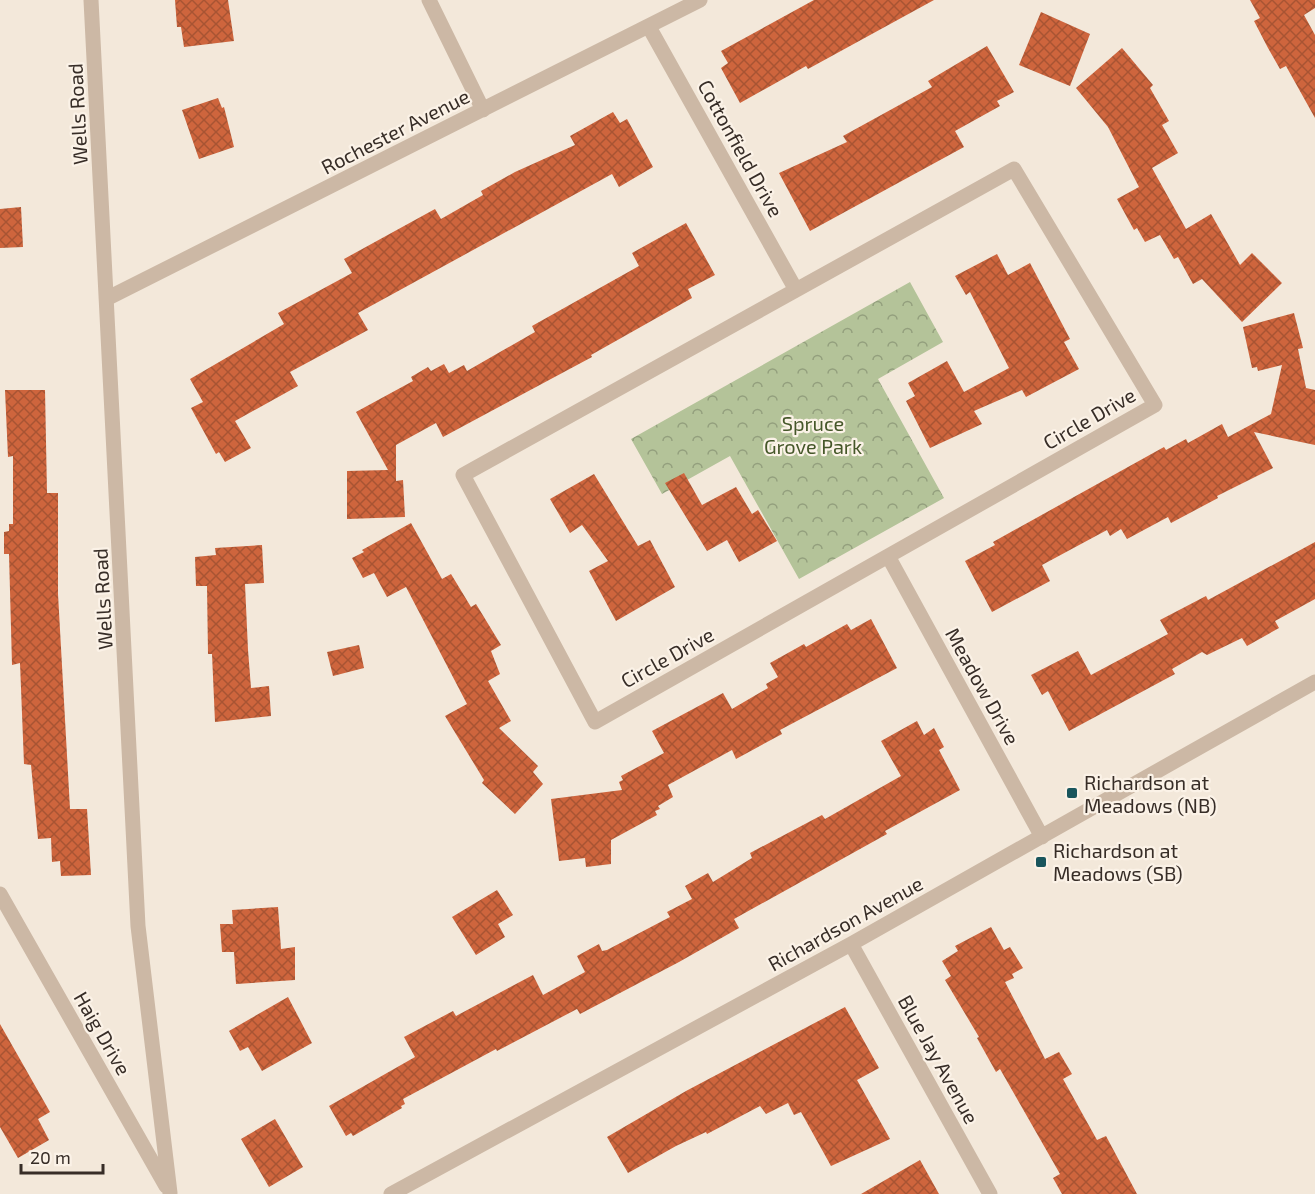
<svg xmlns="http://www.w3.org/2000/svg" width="1315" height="1194" viewBox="0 0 1315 1194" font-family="'Exo 2',sans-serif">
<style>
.forest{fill:url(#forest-crowns)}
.building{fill:url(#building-cross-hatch)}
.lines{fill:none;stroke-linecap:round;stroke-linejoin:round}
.minor{stroke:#ccb8a5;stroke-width:15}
.poi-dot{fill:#19555c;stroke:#fbf2e7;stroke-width:2}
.labels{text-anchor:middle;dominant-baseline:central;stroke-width:4.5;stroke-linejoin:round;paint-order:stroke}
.street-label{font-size:20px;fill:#372d27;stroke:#fbf2e7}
.park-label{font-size:20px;fill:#455729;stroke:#fbf2e7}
.poi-label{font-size:20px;fill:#372d27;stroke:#fbf2e7;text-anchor:start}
</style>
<defs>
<pattern id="forest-crowns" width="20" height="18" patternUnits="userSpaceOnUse" patternTransform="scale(1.5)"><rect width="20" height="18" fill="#b4c399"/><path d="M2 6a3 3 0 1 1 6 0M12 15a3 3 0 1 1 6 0" fill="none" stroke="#939f7d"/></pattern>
<pattern id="building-cross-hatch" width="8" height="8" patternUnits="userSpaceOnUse" patternTransform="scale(1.5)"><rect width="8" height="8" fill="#ce653d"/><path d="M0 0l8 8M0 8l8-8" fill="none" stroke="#a85433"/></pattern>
</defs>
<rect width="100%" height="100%" fill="#f3e8da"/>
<!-- forest -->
<path class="forest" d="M910 282 943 342 878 379 944 498 799 579 730 456 662 494 631 439Z"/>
<!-- building -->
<path class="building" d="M175 0H228L234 41 184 47 181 27H177Z
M814 0H934L808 69 806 66 740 103 721 68 728 63 721 51Z
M1250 0H1315V8L1304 15 1315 35V118L1286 66 1280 69 1268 48 1254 21 1260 18Z
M1041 12 1090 34 1070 86 1019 65Z
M987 46 1014 92 997 101 1000 106 955 131 964 147 810 231 779 173 847 142 843 136 932 87 928 81Z
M1122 48 1153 85 1150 88 1169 121 1162 125 1178 153 1152 168 1186 229 1211 214 1240 265 1252 253 1282 283 1242 322 1202 279 1193 284 1178 257 1174 259 1160 235 1145 242 1137 228 1134 230 1117 199 1139 187 1108 127 1076 88Z
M218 98 222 108 224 107 234 147 199 159 182 110Z
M613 112 620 123 627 119 653 167 619 187 612 174 358 313 368 330 290 372 298 386 235 421 251 448 225 462 219 452 216 454 191 408 203 402 190 379 284 324 278 313 352 273 344 259 435 209 441 219 483 195 481 191 515 172 575 145 570 136Z
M21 207 23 247 0 248V209Z
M686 223 715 275 688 289 692 298 591 355 592 357 443 437 436 423 396 445V481L403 480 405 517 347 519V471L388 470 356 412 413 381 411 377 428 367 431 371 444 364 449 373 464 365 467 371 535 332 532 326 639 266 632 253Z
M997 254 1008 275 1030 263 1070 339 1064 342 1079 369 1026 397 1022 390 974 411 982 424 930 448 906 401 915 396 908 383 947 361 964 392 1009 368 970 292 966 295 955 276Z
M1294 313 1303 348 1298 349 1306 388 1315 390V445L1254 432 1273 468 1217 496 1218 498 1171 523 1168 517 1127 539 1121 529 1110 536 1107 530 1042 565 1050 581 992 612 965 561 995 545 993 542 1164 447 1166 450 1186 439 1188 443 1222 424 1228 437 1271 414 1282 365 1258 371 1257 367 1252 368 1243 327Z
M5 390H45L47 493H58V594L70 809H87L91 875 61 876 60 861 52 862 51 838 38 839 31 765 24 764 20 663 12 665 9 554H4V532L9 531V524H13V456L8 457Z
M684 473 702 505 736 487 752 514 758 510 777 541 739 562 727 540 707 551 665 483Z
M594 474 638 546 650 540 675 587 616 621 589 571 608 561 582 525 570 533 550 499Z
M411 523 442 579 451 574 471 607 476 604 501 645 491 651 500 674 488 681 511 721 499 728 538 766 533 772 543 784 515 814 482 783 484 780 445 716 467 704 406 587 387 597 374 573 363 578 352 558 364 552 362 550Z
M1315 542V599L1275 621 1279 628 1247 646 1242 638 1207 655 1202 652 1172 669 1175 674 1069 731 1048 691 1042 695 1031 675 1078 651 1091 675 1168 634 1160 620 1206 596 1208 600Z
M262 545 264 583 245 584 248 650 251 688 269 686 271 716 215 722 212 654H208L207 586H196L195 557 216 555 215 548Z
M871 619 897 668 780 730 782 734 736 759 732 750 668 785 673 797 658 806 660 809 655 811 657 815 611 840V864L586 867 585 858 559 861 551 799 622 790 619 782 623 780 621 776 664 753 652 731 723 693 732 709 768 688 766 684 778 677 770 663 804 644 806 647 847 624 851 630Z
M359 645 364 668 333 676 327 652Z
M917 721 924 735 934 728 944 747 939 750 960 790 885 831 887 834 734 919 739 928 679 962 580 1014 577 1009 497 1051 496 1049 403 1099 405 1104 401 1106 402 1108 353 1136 351 1133 346 1136 329 1106 415 1057 404 1037 453 1011 456 1016 533 975 543 995 585 972 577 956 599 944 602 951 607 950 670 917 667 912 692 899 685 886 708 873 713 882 752 858 750 853 822 815 825 819 901 776 881 741Z
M497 890 513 915 498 924 505 937 476 955 452 917Z
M278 907 281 949 295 947V980L236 984 234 952H222L220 924H233L232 910Z
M991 927 1004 950 1010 947 1023 968 1012 974 1014 978 1005 982 1045 1059 1059 1052 1072 1074 1063 1079 1097 1140 1106 1136 1137 1194H1062L1053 1178 1060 1174 1000 1069 996 1072 977 1038 979 1037 945 980 951 976 942 961 958 951 955 946Z
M288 997 312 1043 262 1071 248 1047 240 1051 229 1031Z
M845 1007 879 1068 857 1080 890 1139 831 1166 801 1112 794 1115 788 1103 766 1114 760 1106 707 1134 706 1132 676 1146 628 1173 607 1137 686 1091Z
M0 1024 50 1112 38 1119 49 1140 18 1158 0 1127Z
M275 1119 303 1167 269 1187 241 1139Z
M920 1160 939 1194H861Z"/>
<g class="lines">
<!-- minor -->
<path class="minor" d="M91 0 138 926 170 1193
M429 0 483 110
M649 27 796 290
M1014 169 1155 405 595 722 463 475Z
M108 298 700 0
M888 556 1042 837
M0 894 166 1186
M851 944 990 1194
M391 1194 851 944 1315 682"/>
</g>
<!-- markers -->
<g class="poi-dot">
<rect x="1066" y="787" width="12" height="12" rx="3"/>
<rect x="1035" y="856" width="12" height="12" rx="3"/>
</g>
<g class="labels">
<!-- street labels -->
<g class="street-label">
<text transform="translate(77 114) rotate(-93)">Wells Road</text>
<text transform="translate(395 131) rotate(-27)">Rochester Avenue</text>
<text transform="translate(741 148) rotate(61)">Cottonfield Drive</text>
<text transform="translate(1089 418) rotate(-30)">Circle Drive</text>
<text transform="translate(102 599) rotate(-93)">Wells Road</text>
<text transform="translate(667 657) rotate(-29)">Circle Drive</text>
<text transform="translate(983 686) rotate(61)">Meadow Drive</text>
<text transform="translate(845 923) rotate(-29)">Richardson Avenue</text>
<text transform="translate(103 1033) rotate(60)">Haig Drive</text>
<text transform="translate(939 1059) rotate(61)">Blue Jay Avenue</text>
</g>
<!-- park labels -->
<g class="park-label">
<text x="813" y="423">Spruce<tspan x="813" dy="23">Grove Park</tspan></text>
</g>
<!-- poi labels -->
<g class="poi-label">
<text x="1084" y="782">Richardson at<tspan x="1084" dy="23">Meadows (NB)</tspan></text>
<text x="1053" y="850">Richardson at<tspan x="1053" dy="23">Meadows (SB)</tspan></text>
</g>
</g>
<!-- scale -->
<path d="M21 1164v9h82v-9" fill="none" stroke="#372d27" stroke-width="3"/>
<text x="30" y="1164" font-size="18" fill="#372d27" stroke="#fbf2e7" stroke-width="4.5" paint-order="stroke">20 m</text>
</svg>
